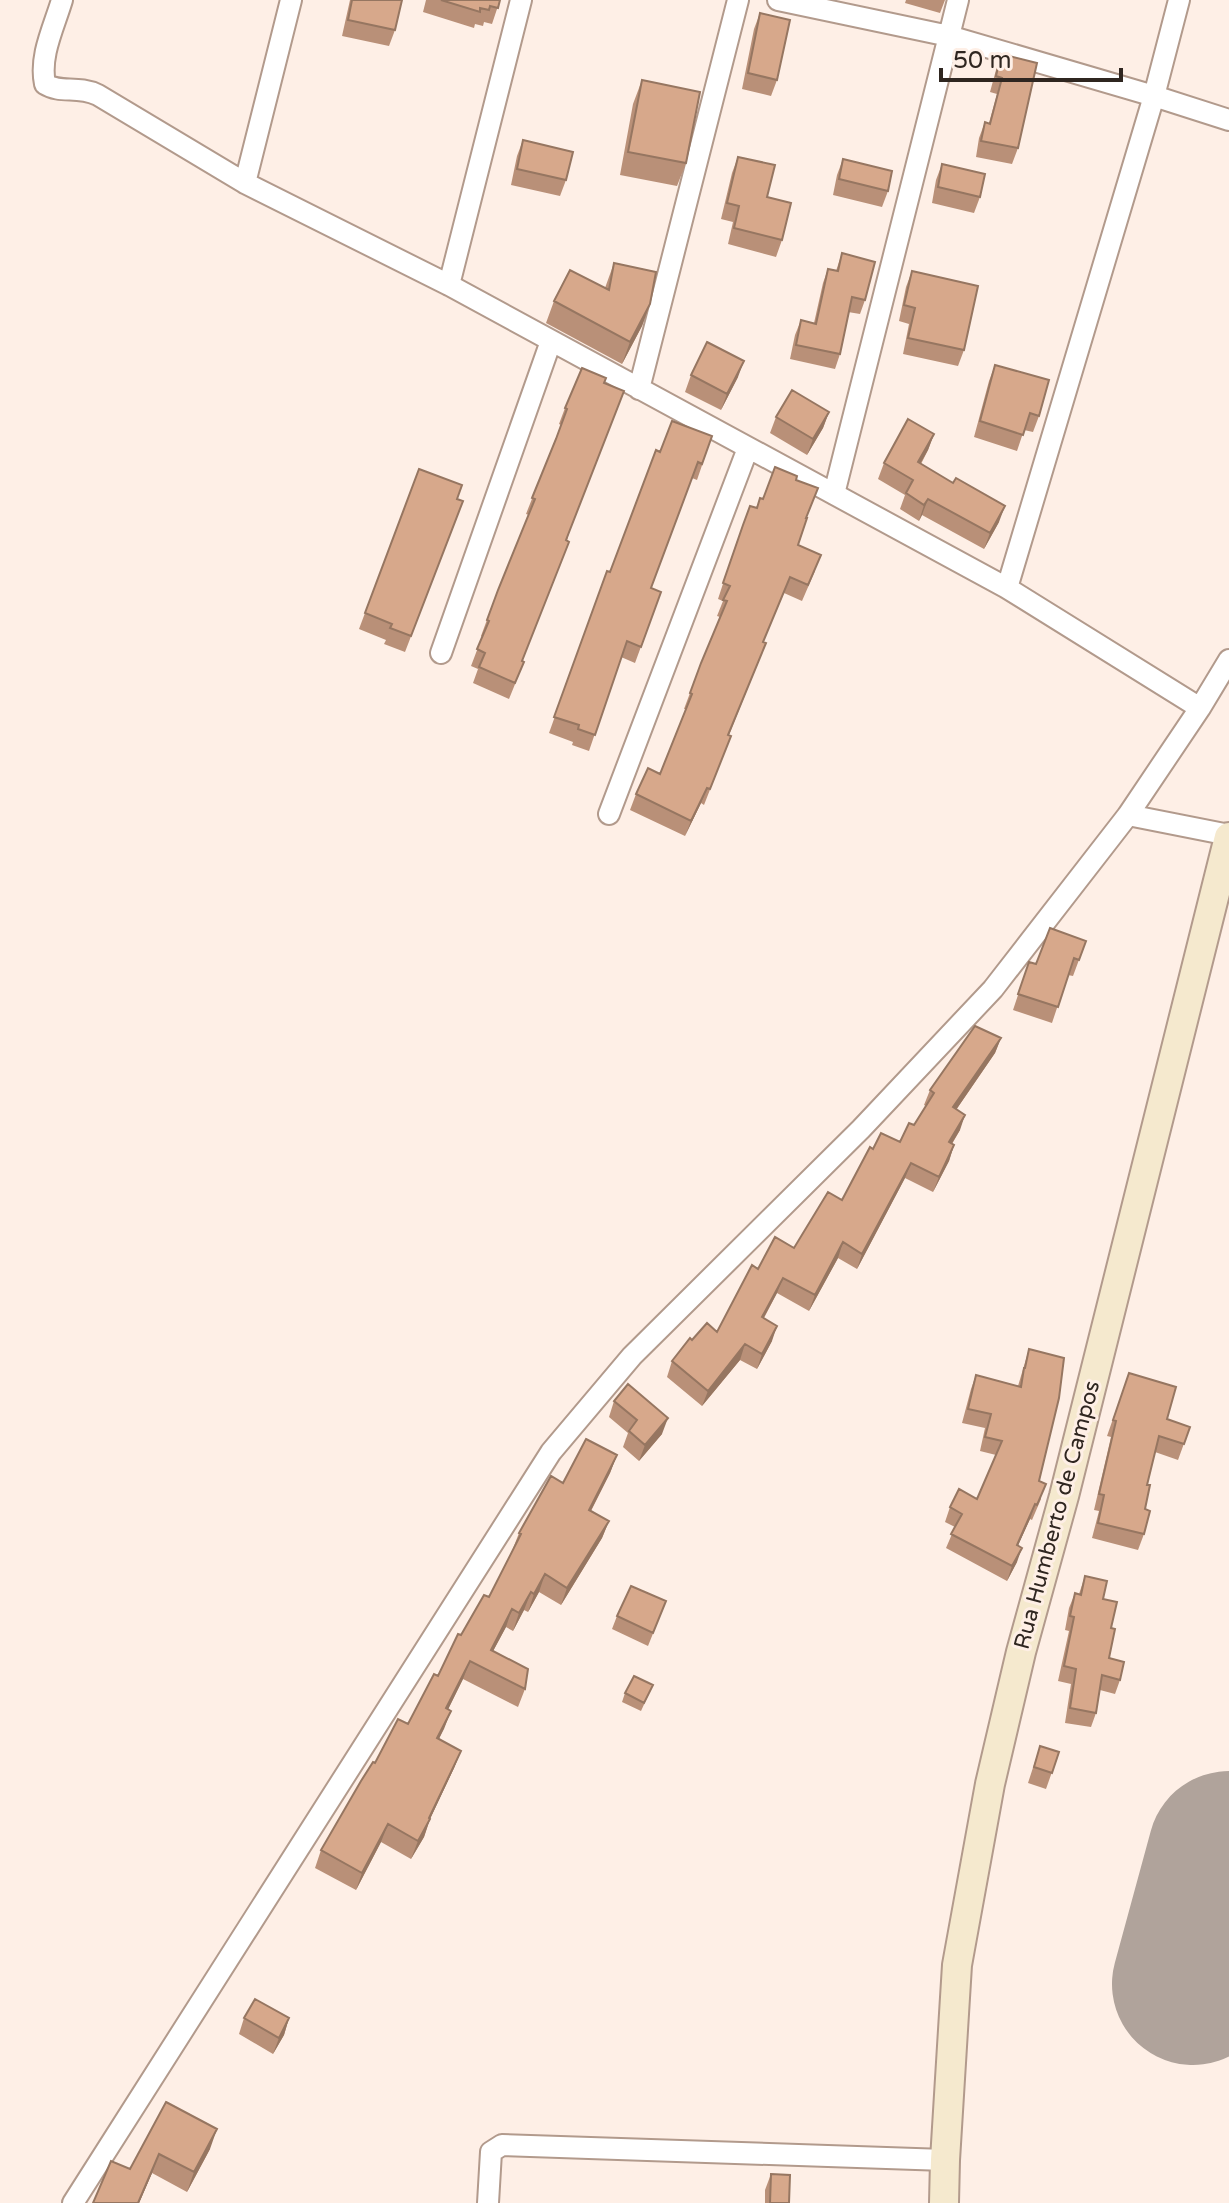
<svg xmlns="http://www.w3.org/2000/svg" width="1229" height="2203" viewBox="0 0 1229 2203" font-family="'Varela Round',sans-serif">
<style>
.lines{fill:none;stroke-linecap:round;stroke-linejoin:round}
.runway{stroke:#b0a39b;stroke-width:162}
.street-casing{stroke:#b29a8c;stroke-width:24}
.secondary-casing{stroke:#b29a8c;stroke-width:32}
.street{stroke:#fff;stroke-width:20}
.secondary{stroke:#f5e9ce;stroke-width:28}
.wall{fill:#b99078}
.shaded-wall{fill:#967661}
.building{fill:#d7a88b;stroke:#967661;stroke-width:2}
.labels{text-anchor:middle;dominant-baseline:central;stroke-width:6;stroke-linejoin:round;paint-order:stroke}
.street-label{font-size:22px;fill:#2f2620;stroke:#feefe6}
</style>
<rect width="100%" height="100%" fill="#feefe6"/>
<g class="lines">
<!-- runway -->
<path class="runway" d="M1193 1984 1229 1852"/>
<defs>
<path id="street" d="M62 0C54 27 39 56 45 84 61 94 77 85 98 95L245 183 449 285 1007 588 1200 708
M778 0 949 36 1154 96 1229 120
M245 183 291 0
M449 285 521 0
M639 389 738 0
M834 494 958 0
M1007 588 1154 96 1179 0
M441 653 551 341
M609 814 748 448
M1128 815 1229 835
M73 2203 551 1452 632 1356 861 1129 993 989 1128 815 1200 708 1229 660
M488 2203 491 2152 502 2145 945 2160"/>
<path id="secondary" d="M944 2203 945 2160 957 1965 990 1784 1021 1652 1064 1496 1229 837"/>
</defs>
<!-- street casing -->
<use href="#street" class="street-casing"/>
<!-- secondary casing -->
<use href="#secondary" class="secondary-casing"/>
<!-- street -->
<use href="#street" class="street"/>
<!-- secondary -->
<use href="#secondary" class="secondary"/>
</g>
<!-- wall -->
<path class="wall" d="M350 0H402L395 30 389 46 342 36Z
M426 0H500L492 24 484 22 483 26 475 24 474 28 423 12Z
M906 0H945L940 13 905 3Z
M760 13 777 80 771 96 742 89 754 29Z
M1001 54 1018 148 1012 164 976 157 979 138 985 122 989 123 997 94 990 92 996 70Z
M642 80 686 163 677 186 620 175 633 104Z
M523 140 566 180 560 196 511 185 517 156Z
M738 157 767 197 782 240 776 257 728 244 733 222 721 219 732 173Z
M843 159 888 191 882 207 833 195 837 175Z
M942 164 980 197 974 213 932 203 936 180Z
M842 253 865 300 860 314 848 312 840 354 835 369 790 359 795 335 801 320 814 323 823 283 828 269 836 271Z
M614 263 650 304 642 326 622 364 546 323 554 301 605 288Z
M912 271 964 350 958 366 903 354 909 324 899 321 906 287Z
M995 365 1039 416 1033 432 1024 430 1017 451 974 437 989 381Z
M691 375 738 377 721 410 685 392Z
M604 383 567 541 522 661 524 662 509 699 473 683 478 669 471 666 482 637 481 636 498 590 529 515 526 514 561 425 559 424 565 408Z
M829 412 823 428 807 455 770 433 776 417Z
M934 434 928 450 921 464 999 522 984 549 922 515 919 521 900 509 905 495 878 479 884 463Z
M712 436 697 480 692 478 651 588 661 592 635 663 621 657 589 751 572 745 573 742 549 733 607 571 610 572 660 452Z
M419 469 457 499 463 501 405 652 384 644 386 640 359 629Z
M796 480 806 518 798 545 815 571 802 601 784 593 763 642 766 643 729 735 731 736 704 805 701 803 685 836 630 810 636 794 660 774 686 709H684L690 693 720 617 717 616 723 601 718 599 737 541 763 499Z
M1086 941 1073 976 1068 975 1052 1023 1013 1010 1029 962 1036 964Z
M1001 1038 995 1053 956 1110 960 1130 952 1144 954 1145 949 1161 933 1192 905 1178 857 1269 838 1258 809 1311 777 1293 764 1318 772 1341 757 1369 740 1360 702 1406 667 1377 672 1361 692 1340 717 1332 758 1269 794 1248 842 1200 873 1149 900 1142 914 1125 926 1106 924 1105 930 1090Z
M1029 1349 1041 1499 1032 1520 1030 1519 1018 1545 1017 1562 1007 1581 946 1548 955 1527 945 1522 950 1507 977 1499 996 1455 980 1451 985 1428 962 1423 971 1389 976 1375 1018 1386Z
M1129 1373 1167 1419 1190 1427 1178 1460 1155 1452 1147 1485 1144 1534 1138 1550 1092 1538 1099 1511 1094 1510 1111 1437 1107 1436Z
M614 1401 662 1434 639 1461 623 1447 628 1433 609 1417Z
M617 1455 610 1473 591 1511 609 1521 602 1538 561 1605 539 1592 528 1612 524 1610 513 1631 506 1627 493 1651 525 1689 518 1707 463 1679 448 1709 451 1711 439 1739 461 1751 454 1768 430 1819 424 1837 411 1859 381 1842 356 1890 315 1868 321 1850 375 1763 408 1724 438 1676 461 1635 489 1597 512 1551 519 1533 563 1483Z
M1085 1576 1103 1599 1111 1628 1109 1658 1120 1680 1115 1694 1100 1690 1096 1713 1091 1727 1065 1723 1071 1684 1058 1681 1069 1631 1065 1630 1069 1608 1075 1593 1079 1594Z
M666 1601 648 1646 612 1629 617 1616Z
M653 1685 641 1711 622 1702 625 1693Z
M1040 1746 1059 1752 1046 1789 1028 1783Z
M244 2018H289L284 2035 273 2054 239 2034Z
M166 2102 210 2149 187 2192 152 2173 139 2203H93L130 2169Z
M771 2174 789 2203H765V2190Z"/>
<!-- shaded-wall -->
<path class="shaded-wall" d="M650 304 642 326 622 364 630 342Z
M744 361 738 377 721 410 727 394Z
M829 412 823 428 807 455 813 439Z
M934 434 928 450 912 478 918 462Z
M928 499 922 515 919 521 924 505Z
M1005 506 999 522 984 549 990 533Z
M707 788 701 803 685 836 691 821Z
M1001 1038 995 1053 947 1123 953 1107Z
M965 1115 960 1130 943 1158 949 1142Z
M954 1145 949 1161 933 1192 939 1177Z
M911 1163 905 1178 857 1269 862 1254Z
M843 1242 838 1258 809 1311 815 1295Z
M783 1278 777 1293 756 1332 762 1317Z
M777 1326 772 1341 757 1369 762 1354Z
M745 1344 740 1360 702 1406 708 1391Z
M668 1418 662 1434 639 1461 645 1445Z
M617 1455 610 1473 582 1528 589 1510Z
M1035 1504 1030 1519 1012 1559 1017 1545Z
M609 1521 602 1538 561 1605 567 1588Z
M1022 1548 1017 1562 1007 1581 1012 1566Z
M545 1574 539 1592 528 1612 534 1594Z
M531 1592 524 1610 513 1631 519 1613Z
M512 1609 506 1627 484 1668 491 1650Z
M470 1661 463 1679 440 1726 446 1708Z
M451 1711 444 1729 430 1756 437 1738Z
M461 1751 454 1768 430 1819 424 1837 411 1859 418 1841Z
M388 1824 381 1842 356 1890 362 1873Z
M289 2018 284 2035 273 2054 279 2038Z
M217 2129 210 2149 187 2192 194 2172Z
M159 2154 152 2173 139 2203H138Z"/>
<!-- building -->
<path class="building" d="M352 0H402L395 30 348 20Z
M441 0H500L498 8 490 6 489 10 480 8V12Z
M760 13 790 20 777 80 748 73Z
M1001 54 1037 63 1018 148 981 141 985 122 990 124 1002 78 996 76Z
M642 80 700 92 686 163 628 152Z
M523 140 573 152 566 180 517 169Z
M738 157 775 165 767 197 791 203 782 240 734 228 739 206 727 203Z
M843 159 892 171 888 191 839 179Z
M942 164 985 174 980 197 938 187Z
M842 253 875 262 865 300 852 297 840 354 796 345 801 320 816 324 828 269 838 271Z
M614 263 656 272 650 304 630 342 554 301 570 270 609 290Z
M912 271 978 286 964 350 908 338 915 308 904 305Z
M707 342 744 361 727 394 691 375Z
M995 365 1049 380 1039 416 1030 413 1023 435 980 421Z
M582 368 606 378 604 383 624 391 566 540 569 542 522 661 524 662 515 683 479 667 485 653 477 649 489 621 487 620 498 590 535 499 532 498 556 439 567 409 565 408Z
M792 390 829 412 813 439 776 417Z
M908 419 934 434 918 462 953 483 956 478 1005 506 990 533 928 499 924 505 906 493 913 480 884 463Z
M672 421 712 436 702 464 698 462 651 588 661 592 641 647 627 641 595 735 578 729 579 725 554 717 607 571 610 572 656 450 660 452Z
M775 467 797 476 796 480 818 488 806 518H807L798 545 821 555 808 585 790 577 763 642 766 643 728 735 731 736 710 789 707 788 691 821 636 794 648 768 660 774 692 694 690 693 701 663 727 601 723 600 730 586 723 583 743 525 750 506 757 508 760 498 763 499Z
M419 469 462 485 457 499 463 501 411 636 390 628 392 624 365 613Z
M1050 928 1086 941 1079 960 1074 958 1058 1007 1018 994 1029 962 1036 964Z
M975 1026 1001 1038 953 1107 965 1115 949 1142 954 1145 939 1177 911 1163 862 1254 843 1242 815 1295 783 1278 762 1317 777 1326 762 1354 745 1344 708 1391 672 1361 690 1338 692 1340 707 1323 717 1332 752 1265 758 1269 775 1237 794 1248 828 1192 842 1200 870 1147 873 1149 881 1133 900 1142 909 1123 914 1125 934 1093 930 1090Z
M1029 1349 1064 1358 1059 1398 1039 1481 1046 1484 1037 1505 1035 1504 1017 1545 1022 1548 1012 1566 951 1534 962 1514 950 1507 959 1489 977 1499 1002 1441 985 1437 991 1414 968 1409 976 1375 1021 1387 1024 1368H1025Z
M1129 1373 1176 1387 1167 1419 1190 1427 1184 1444 1159 1436 1147 1485H1150L1145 1509 1150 1511 1144 1534 1098 1523 1104 1495 1099 1494 1116 1421 1113 1420Z
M628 1384 668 1418 645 1445 629 1431 637 1420 614 1401Z
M586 1439 617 1455 589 1510 609 1521 567 1588 545 1574 534 1594 531 1592 519 1613 512 1609 491 1650 528 1669 525 1689 470 1661 446 1708 451 1711 437 1738 461 1751 429 1818 430 1819 418 1841 388 1824 362 1873 321 1850 361 1781 373 1762 375 1763 398 1719 408 1724 434 1674 438 1676 458 1634 461 1635 484 1595 489 1597 521 1534 519 1533 551 1476 563 1483Z
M1085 1576 1107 1581 1103 1599 1117 1602 1111 1628 1115 1629 1109 1658 1124 1662 1120 1680 1102 1675 1096 1713 1070 1708 1076 1669 1064 1666 1074 1617 1070 1616 1075 1593 1081 1595Z
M631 1586 666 1601 653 1633 617 1616Z
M634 1676 653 1685 644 1703 625 1693Z
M1040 1746 1059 1752 1052 1773 1034 1767Z
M255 1999 289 2018 279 2038 244 2018Z
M166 2102 217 2129 194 2172 159 2154 138 2203H93L111 2161 130 2169Z
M771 2174 790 2175 789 2203H770Z"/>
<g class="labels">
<!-- street labels -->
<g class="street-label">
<text transform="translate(1057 1515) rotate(-75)">Rua Humberto de Campos</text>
</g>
</g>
<!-- scale -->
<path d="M941 68v12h180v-12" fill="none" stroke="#2f2620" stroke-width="4"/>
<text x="953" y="68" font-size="24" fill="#2f2620" stroke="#feefe6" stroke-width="6" paint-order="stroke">50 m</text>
</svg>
